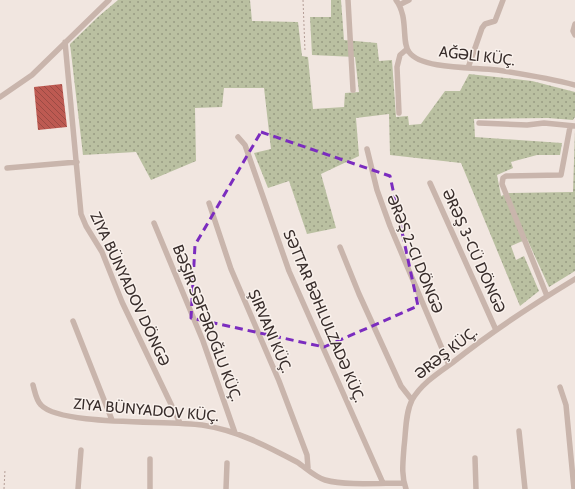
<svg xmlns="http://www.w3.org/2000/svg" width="575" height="489" viewBox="0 0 575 489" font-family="Cabin,sans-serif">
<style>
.grass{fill:url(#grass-dots)}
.building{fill:url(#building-back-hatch)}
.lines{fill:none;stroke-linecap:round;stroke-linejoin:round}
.path{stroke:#b59e97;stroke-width:1;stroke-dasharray:2 2;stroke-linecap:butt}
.minor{stroke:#c9b5ac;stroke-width:5.5}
.marked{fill:none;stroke:#7b2cbf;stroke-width:3;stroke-dasharray:8 5;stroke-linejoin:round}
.labels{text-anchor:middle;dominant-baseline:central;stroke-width:3;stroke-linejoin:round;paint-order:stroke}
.street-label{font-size:15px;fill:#382d2b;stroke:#f9f1ec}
</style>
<defs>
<pattern id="grass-dots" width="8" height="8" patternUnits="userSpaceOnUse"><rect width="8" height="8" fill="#bac0a1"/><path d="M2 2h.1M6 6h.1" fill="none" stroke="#989c83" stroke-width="1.8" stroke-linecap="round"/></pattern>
<pattern id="building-back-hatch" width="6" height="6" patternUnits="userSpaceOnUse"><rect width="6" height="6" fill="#bd5a52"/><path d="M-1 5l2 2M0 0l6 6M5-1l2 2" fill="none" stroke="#9b4b44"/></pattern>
</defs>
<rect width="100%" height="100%" fill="#f1e6e0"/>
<!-- grass -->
<path class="grass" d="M118 0H250L252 21 298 22 302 56 308 57 313 109 344 107 345 93 359 92 355 57 312 55 310 17H331V0H312H341L344 40 377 43 379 61 392 60 396 117 408 116 409 125 421 124 445 91H460L469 74 532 81 575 92V117L573 120 548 118 474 119 475 137 562 143 560 155H537L511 162 513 168 497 175 501 196 509 193 573 192 575 130V271L549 287 527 239 511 246 516 260 524 256 539 291 520 306 461 163 390 155 389 114 356 118 359 156 321 174 336 228 307 234 289 181 268 188 254 153 271 149 264 88H224L222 107 195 108 196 161 151 180 136 152 83 155 70 44 99 16Z"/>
<!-- building -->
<path class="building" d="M62 84 67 127 38 130 34 87Z"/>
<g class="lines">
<!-- path -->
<path class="path" d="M303 0 305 51
M4 489 5 470"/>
<!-- minor -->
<path class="minor" d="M348 0 353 90
M396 0C409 17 401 42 409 52 422 70 476 67 497 70 523 74 549 78 575 85
M399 5 409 0
M575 24 573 31 575 35
M65 42 81 214 86 226 102 252 122 302 180 423
M468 68 482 28 485 24 495 21 503 0
M0 97 32 75 109 0
M399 113 397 67 400 55 407 49
M479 123 527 125 544 123 575 126
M238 137 245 145 289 271 383 483
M367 149 377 190 390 226 449 365
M7 168 77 162
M430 183 496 330
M209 203 231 269 279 381 307 455 308 468
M154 223 203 341 235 433
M340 247 359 294 401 386 412 400
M547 296 502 184 503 178 506 176 561 175 570 127
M73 321 112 420
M33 385C35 392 36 400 41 405 60 426 169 420 202 425 236 430 267 446 297 462 306 468 315 477 325 480 346 486 381 483 404 483
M560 387 566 405 574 489
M519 431 525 489
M475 458 476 489
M78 489 81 450
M150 489V459
M226 489 227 463
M406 489C401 475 403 462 404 447 406 432 405 414 412 400 421 384 438 373 452 363 491 332 532 305 575 279"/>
</g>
<!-- marked area -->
<path class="marked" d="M261 132 390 176 418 306 324 347 191 318 195 245Z"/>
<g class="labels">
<!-- street labels -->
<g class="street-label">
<text transform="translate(477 56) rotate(7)">AĞƏLI KÜÇ.</text>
<text transform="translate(474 251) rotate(66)">ƏRƏŞ 3-CÜ DÖNGƏ</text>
<text transform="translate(415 254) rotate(68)">ƏRƏŞ 2-CI DÖNGƏ</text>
<text transform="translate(130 289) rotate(65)">ZIYA BÜNYADOV DÖNGƏ</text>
<text transform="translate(324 316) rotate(67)">SƏTTAR BƏHLULZADƏ KÜÇ.</text>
<text transform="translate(207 323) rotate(69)">BƏŞIR SƏFƏROĞLU KÜÇ.</text>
<text transform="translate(270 331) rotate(67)">ŞIRVANI KÜÇ.</text>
<text transform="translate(446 353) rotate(-38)">ƏRƏŞ KÜÇ.</text>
<text transform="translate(146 410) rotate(5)">ZIYA BÜNYADOV KÜÇ.</text>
</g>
</g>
</svg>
